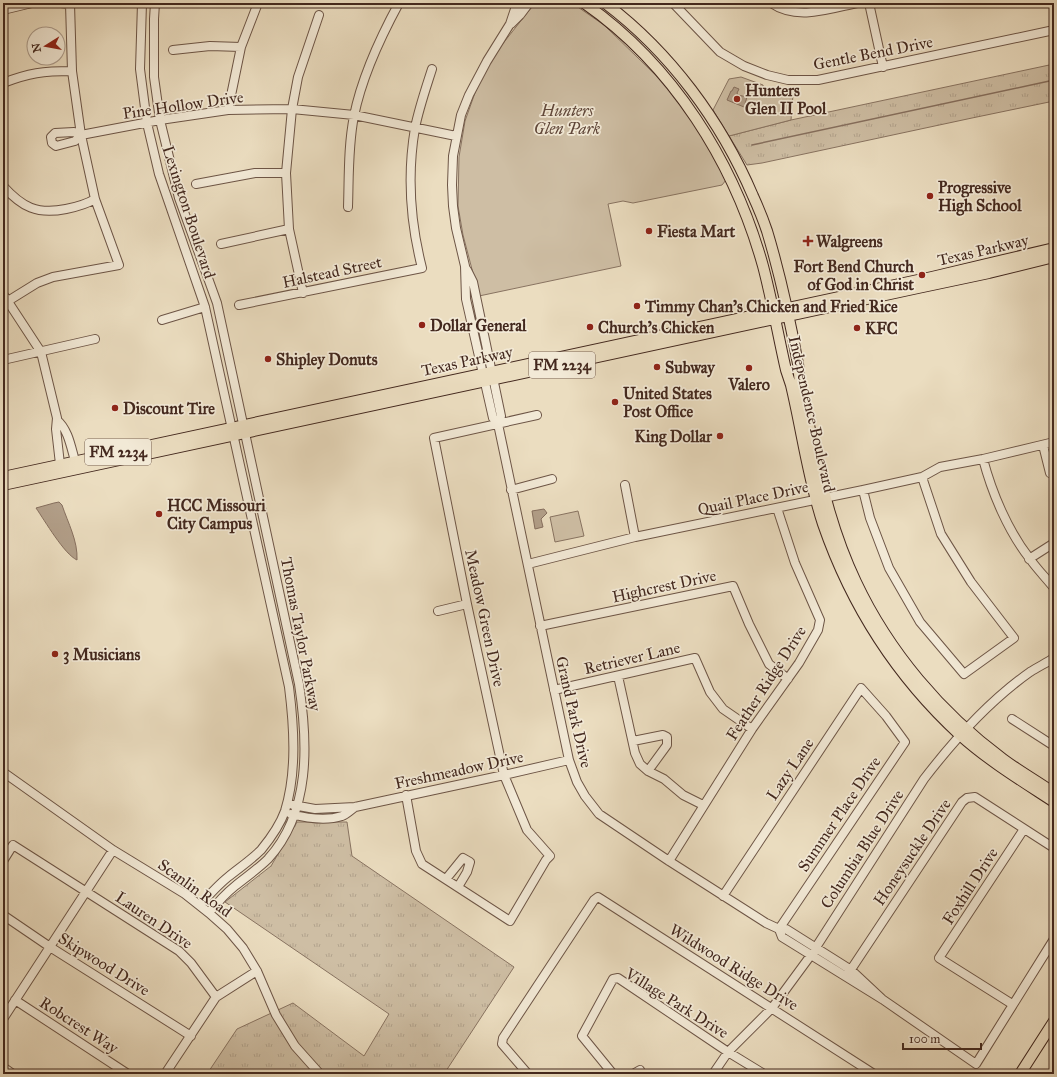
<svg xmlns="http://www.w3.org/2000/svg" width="1057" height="1077" viewBox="0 0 1057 1077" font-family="'IM FELL Great Primer',serif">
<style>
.grass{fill:url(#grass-tufts);stroke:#887361}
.park{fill:#cebea4;stroke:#887361}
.water{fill:#b29f89;stroke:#866f5e}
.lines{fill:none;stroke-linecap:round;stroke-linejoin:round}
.stream{stroke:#866f5e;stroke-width:1.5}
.minor-casing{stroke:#6d5546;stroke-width:10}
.major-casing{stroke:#43281e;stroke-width:12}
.minor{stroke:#f2e9d6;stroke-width:8}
.major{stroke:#ebddc0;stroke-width:10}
.poi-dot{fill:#8f2418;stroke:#f2e9d6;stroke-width:1.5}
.labels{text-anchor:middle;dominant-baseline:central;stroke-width:3.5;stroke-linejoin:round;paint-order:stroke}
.shield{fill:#f2e9d6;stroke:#786255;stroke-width:1}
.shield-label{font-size:15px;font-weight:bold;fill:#43281e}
.street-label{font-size:16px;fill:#43281e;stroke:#f2e9d6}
.poi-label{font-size:16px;font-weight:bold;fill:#43281e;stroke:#f2e9d6;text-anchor:start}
.park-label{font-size:16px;font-style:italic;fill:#5f4639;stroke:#f2e9d6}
</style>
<defs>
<pattern id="grass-tufts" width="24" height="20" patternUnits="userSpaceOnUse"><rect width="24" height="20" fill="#cebea4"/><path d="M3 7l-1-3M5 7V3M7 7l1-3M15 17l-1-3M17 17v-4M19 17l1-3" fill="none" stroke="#b2a38d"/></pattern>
</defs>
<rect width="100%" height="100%" fill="#ebddc0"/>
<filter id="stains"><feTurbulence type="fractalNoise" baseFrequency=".005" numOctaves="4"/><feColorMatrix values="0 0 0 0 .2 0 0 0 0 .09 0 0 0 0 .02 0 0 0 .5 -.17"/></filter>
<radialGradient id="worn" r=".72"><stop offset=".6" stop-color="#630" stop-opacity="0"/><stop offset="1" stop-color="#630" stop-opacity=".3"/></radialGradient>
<!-- grass -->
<path class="grass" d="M1054 64V101L972 118 762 163 747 165 729 136 791 120Z
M297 822H347L352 856 514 967 444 1074H207L237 1029 293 1003 364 1056 389 1014 225 902 271 866Z"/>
<!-- park -->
<path class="park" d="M535 3H572L604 25 671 90 705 134 726 180 722 185 633 203 623 201 608 204 621 266 479 296 463 235 458 206 459 157 465 121 476 90 493 56Z
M741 77 763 85 764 93 793 95 791 120 729 136 713 110 729 79Z
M578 511 584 536 555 542 550 517Z"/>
<!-- water -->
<path class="water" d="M734 87 739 89 737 93 738 95 747 97 744 107 727 100 731 91H732Z
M59 502 62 505C68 523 78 541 77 560 64 554 45 521 36 508L54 503Z
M544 509 547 513 541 519 543 527 535 529 532 511Z"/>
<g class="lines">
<!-- stream -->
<path class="stream" d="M752 145 1054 80"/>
<defs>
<path id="minor" d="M142 3 140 69 147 123 159 174 205 307 289 687C294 727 297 772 285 811 280 825 270 839 261 850 251 860 239 868 228 877 218 885 209 895 200 905
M155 3 154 19V77L160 120 179 198 217 303 299 684C308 743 311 812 268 859 258 869 246 877 235 886 225 894 217 903 209 913
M519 3 515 9 510 24 487 61 469 95 461 115 453 156 452 185 453 206 456 228 465 266 466 299 493 418 498 424 569 760 577 782 585 796 599 814 669 861 766 923 779 929H786L851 970 882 999
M673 3 720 52 744 66 767 75 788 80H818L1054 30
M771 3C797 21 829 9 857 3
M869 3 883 67
M3 10 32 3
M511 24 520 15 529 3
M173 50 210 46 241 47
M3 83C29 73 43 71 72 71
M228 110 241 47 258 3
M74 132 81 135 75 141 56 146 52 143 51 137 55 133Z
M81 135 160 120 228 110 292 109 354 115 456 136
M196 184 255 173H286
M3 186C22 207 37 215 66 209 76 207 85 205 95 199
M348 207C349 177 348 146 354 116 362 76 380 38 399 3
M221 244 289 229
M467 270 473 282 501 416 498 424
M303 293 289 229 286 173 292 109 298 77 319 15
M3 294 41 352 57 418 56 429 60 464
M8 301 37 283 53 277 119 265 95 199 81 135 72 71 70 4 61 3
M239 305 422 268C410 221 407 175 415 128 419 108 426 88 432 69
M162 320 205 307
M3 360 95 339
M57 420C68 429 71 447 75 461L71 465
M1043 445 1050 473
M983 459C992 493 1008 531 1030 559 1037 569 1046 578 1054 588
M625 485 635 537
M511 490 552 479
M863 490 870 518 889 568 920 622 964 674 1014 638 971 582 941 534 922 477
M1029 559 1054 543
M528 564 635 537 863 490 922 477 940 467 983 459 1054 442
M438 611 467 604
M540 626 733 586 749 624 769 664 788 679
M618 676 635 753 640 764 648 771 664 779 683 795 703 805
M554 690 695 658 710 692 723 709 752 729
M1012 719 1054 746
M633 741 663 735 667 737V745L648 771
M3 772 113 850 185 894 209 913 227 929 243 948 257 971 276 1015 295 1046 320 1074
M406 795 416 851 422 864 510 921 546 860 550 856 527 830 504 775 467 604 434 438 537 415
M293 805 315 809 355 807 504 775 569 760
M291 814C306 818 327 821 342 816 346 815 351 810 355 807
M3 861 13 845 179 951 191 963 216 997
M669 861 752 729 799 663 818 630 820 620 795 563 777 508
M446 879 463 858 470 862 467 872 458 887
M723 896 861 688 886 716 905 742 779 929
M3 915 50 947 191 1036
M779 929 782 937 882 999 976 1064 1054 939
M848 974 962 802 967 798 975 797 1054 848
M15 1000 128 1074
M1012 1004 939 958 1024 829
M3 1019 113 850
M3 1067 13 1074
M165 1074 216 997 257 971
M528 1074 502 1044 503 1038 594 900 598 897 874 1074
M613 1074 582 1036 613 979 618 978 728 1052 764 1074
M633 1074 640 1070
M713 1074 728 1052 772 1008 811 955 924 779C954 740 989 701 1030 672 1038 667 1046 663 1054 658"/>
<path id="major" d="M584 3C673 65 734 162 763 266 772 300 778 335 786 370L791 385C802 431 808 479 823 524 851 605 897 677 960 735 989 761 1022 781 1054 802
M605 3C670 52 721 121 753 196 758 207 763 219 767 231 780 274 790 320 798 364 799 370 799 377 800 383 803 402 808 420 812 438 822 488 834 536 856 582 889 652 941 713 1003 759 1019 771 1037 781 1054 793
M3 477 932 277 1054 248
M3 485 918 288 989 273 1054 257
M1020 1074 1054 1021"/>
</defs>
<!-- minor casing -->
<use href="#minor" class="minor-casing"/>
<!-- major casing -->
<use href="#major" class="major-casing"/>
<!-- minor -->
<use href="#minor" class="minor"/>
<!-- major -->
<use href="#major" class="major"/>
</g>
<!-- markers -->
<g class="poi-dot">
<circle cx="737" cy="99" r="4"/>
<circle cx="930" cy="196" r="4"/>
<circle cx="649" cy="231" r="4"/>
<path d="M806 235h4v4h4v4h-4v4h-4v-4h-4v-4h4z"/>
<circle cx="922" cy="275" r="4"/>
<circle cx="637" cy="306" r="4"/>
<circle cx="422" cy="325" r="4"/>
<circle cx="590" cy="327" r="4"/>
<circle cx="857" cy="328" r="4"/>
<circle cx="268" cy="359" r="4"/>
<circle cx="657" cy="367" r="4"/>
<circle cx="749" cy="368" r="4"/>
<circle cx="615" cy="402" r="4"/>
<circle cx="115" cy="408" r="4"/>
<circle cx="720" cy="436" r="4"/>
<circle cx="159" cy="514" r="4"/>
<circle cx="55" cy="654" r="4"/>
</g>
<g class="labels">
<!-- shield labels -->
<g class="shield">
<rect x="529" y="352" width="66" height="26" rx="3"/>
<rect x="85" y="439" width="66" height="26" rx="3"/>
</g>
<g class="shield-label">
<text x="562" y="365">FM 2234</text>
<text x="118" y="452">FM 2234</text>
</g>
<!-- street labels -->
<g class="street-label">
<text transform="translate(873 53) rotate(-11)">Gentle Bend Drive</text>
<text transform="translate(183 105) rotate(-8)">Pine Hollow Drive</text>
<text transform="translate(189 212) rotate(72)">Lexington Boulevard</text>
<text transform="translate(983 250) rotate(-13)">Texas Parkway</text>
<text transform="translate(332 272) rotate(-12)">Halstead Street</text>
<text transform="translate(467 361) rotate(-12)">Texas Parkway</text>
<text transform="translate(812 414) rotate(77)">Independence Boulevard</text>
<text transform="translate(753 498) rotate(-12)">Quail Place Drive</text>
<text transform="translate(664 586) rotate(-12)">Highcrest Drive</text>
<text transform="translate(485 618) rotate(78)">Meadow Green Drive</text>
<text transform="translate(301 634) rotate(79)">Thomas Taylor Parkway</text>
<text transform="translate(632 658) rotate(-13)">Retriever Lane</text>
<text transform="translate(766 683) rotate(-57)">Feather Ridge Drive</text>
<text transform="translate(574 712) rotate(77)">Grand Park Drive</text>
<text transform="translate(790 769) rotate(-56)">Lazy Lane</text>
<text transform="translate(459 770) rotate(-12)">Freshmeadow Drive</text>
<text transform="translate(839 814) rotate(-56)">Summer Place Drive</text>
<text transform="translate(862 849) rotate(-57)">Columbia Blue Drive</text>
<text transform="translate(912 852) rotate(-56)">Honeysuckle Drive</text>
<text transform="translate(970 886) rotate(-57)">Foxhill Drive</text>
<text transform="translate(195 888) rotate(36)">Scanlin Road</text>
<text transform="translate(154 920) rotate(34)">Lauren Drive</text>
<text transform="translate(104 964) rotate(32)">Skipwood Drive</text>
<text transform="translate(734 967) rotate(32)">Wildwood Ridge Drive</text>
<text transform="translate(677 1003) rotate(32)">Village Park Drive</text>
<text transform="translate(79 1025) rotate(33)">Robcrest Way</text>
</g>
<!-- poi labels -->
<g class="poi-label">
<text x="745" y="90">Hunters<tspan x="745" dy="18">Glen II Pool</tspan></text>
<text x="938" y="187">Progressive<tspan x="938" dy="18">High School</tspan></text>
<text x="657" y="231">Fiesta Mart</text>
<text x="816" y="241">Walgreens</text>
<text x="914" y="266" text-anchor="end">Fort Bend Church<tspan x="914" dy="18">of God in Christ</tspan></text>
<text x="645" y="306">Timmy Chan's Chicken and Fried Rice</text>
<text x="430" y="325">Dollar General</text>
<text x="598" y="327">Church's Chicken</text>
<text x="865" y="328">KFC</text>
<text x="276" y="359">Shipley Donuts</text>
<text x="665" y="367">Subway</text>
<text x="749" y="384" text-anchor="middle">Valero</text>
<text x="623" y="393">United States<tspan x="623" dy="18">Post Office</tspan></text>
<text x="123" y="408">Discount Tire</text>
<text x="712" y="436" text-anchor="end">King Dollar</text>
<text x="167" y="505">HCC Missouri<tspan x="167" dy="18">City Campus</tspan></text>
<text x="63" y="654">3 Musicians</text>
</g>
<!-- park labels -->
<g class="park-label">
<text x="567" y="110">Hunters<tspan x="567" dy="18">Glen Park</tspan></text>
</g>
</g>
<!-- margin -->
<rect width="1057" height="1077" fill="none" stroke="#ebddc0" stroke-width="16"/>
<rect x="4" y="4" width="1049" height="1069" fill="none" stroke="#43281e" stroke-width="2"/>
<rect x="8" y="8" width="1041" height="1061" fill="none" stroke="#43281e"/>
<!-- north arrow -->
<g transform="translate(46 46) rotate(259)"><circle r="19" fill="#f2e9d6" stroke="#ac9c8c"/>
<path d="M0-3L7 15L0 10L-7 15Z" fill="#8f2418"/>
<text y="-6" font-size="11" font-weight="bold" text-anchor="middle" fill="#43281e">N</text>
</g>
<!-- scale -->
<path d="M903 1043v6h78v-6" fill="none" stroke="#43281e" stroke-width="2"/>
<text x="909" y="1043" font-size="12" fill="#43281e" stroke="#f2e9d6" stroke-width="3" paint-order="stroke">100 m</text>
<rect width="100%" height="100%" filter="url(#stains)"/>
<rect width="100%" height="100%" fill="url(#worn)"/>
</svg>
